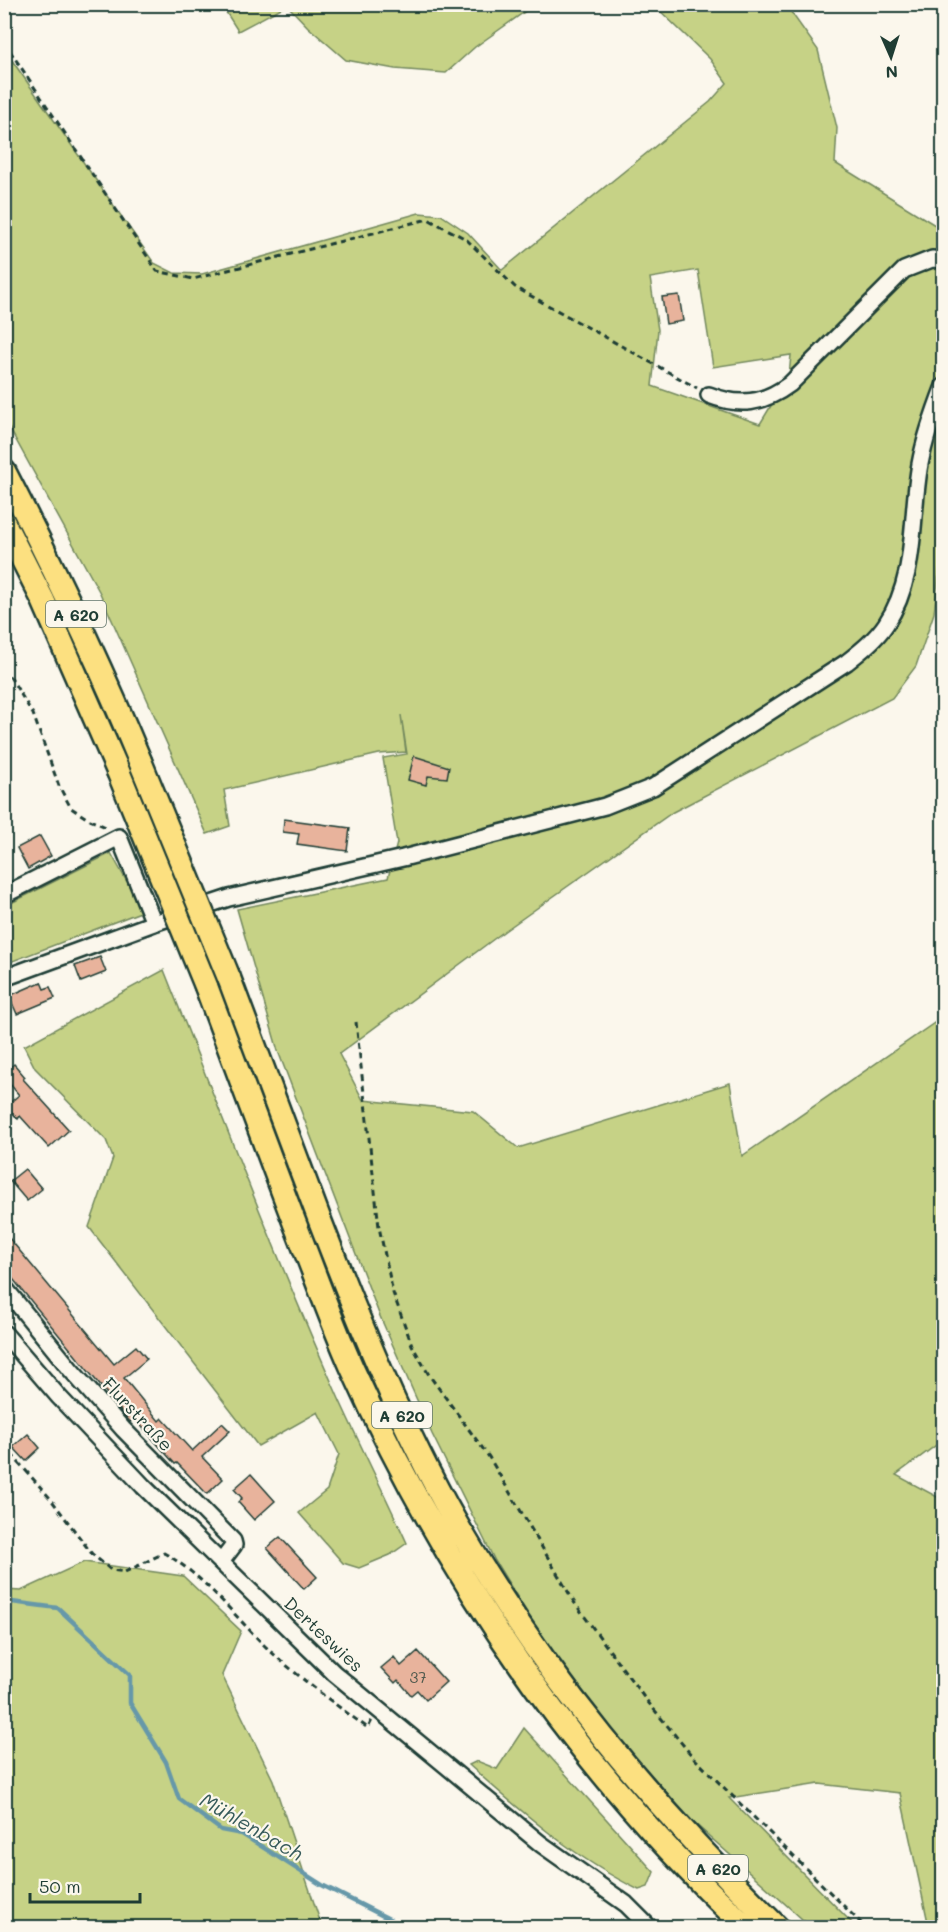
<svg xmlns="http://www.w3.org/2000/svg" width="948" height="1932" viewBox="0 0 948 1932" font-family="Mali,sans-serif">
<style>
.green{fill:#c6d286;stroke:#72885d;stroke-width:1.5;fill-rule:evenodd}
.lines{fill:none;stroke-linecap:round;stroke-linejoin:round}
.stream{stroke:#6698a9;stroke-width:4.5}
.building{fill:#e8b39c;stroke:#1f3d34;stroke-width:1.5}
.minor-casing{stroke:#1f3d34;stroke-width:20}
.highway-casing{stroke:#1f3d34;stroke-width:27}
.path{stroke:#1f3d34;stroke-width:3;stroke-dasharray:6 4.5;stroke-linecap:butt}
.minor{stroke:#fbf7ec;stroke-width:15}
.highway{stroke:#fce080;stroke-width:22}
.highway-bridge-casing{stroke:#1f3d34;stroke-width:27;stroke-linecap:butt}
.highway-bridge{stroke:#fce080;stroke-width:22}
.labels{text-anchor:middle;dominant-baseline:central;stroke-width:4.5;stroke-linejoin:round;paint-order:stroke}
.number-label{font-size:15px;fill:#515a4e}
.shield{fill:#fbf7ec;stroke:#61756b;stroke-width:1.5}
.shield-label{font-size:16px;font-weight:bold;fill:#1f3d34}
.street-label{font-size:18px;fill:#1f3d34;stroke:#fbf7ec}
.water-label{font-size:20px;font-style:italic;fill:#375b5b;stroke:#fbf7ec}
</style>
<rect width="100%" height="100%" fill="#fbf7ec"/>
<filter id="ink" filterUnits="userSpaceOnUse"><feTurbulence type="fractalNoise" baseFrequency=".0167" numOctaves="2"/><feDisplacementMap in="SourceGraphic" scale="12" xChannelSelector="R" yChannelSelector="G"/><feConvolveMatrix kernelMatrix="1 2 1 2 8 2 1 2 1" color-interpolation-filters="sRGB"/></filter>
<g filter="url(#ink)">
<!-- green -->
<path class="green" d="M232 5V4L534 5 475 47 446 73 395 69 346 60 308 27 287 5 238 31 224 9Z
M654 5H786L818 50 837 128 835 163 943 230V541L934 613 916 666 892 698 673 812 506 930 339 1054 363 1100 473 1111 518 1148 730 1083 742 1156 943 1017V1440L896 1475 943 1500V1927H929L900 1793 819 1784 729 1798 856 1927H811L692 1821 622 1742 567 1677 495 1561 432 1434 379 1314 278 1051 237 909 388 878 397 843 383 758 407 754 401 715 406 752 379 754 224 790 230 826 207 834 100 593 5 420 4 49 154 263 174 273 202 274 419 213 441 215 468 233 502 270 710 102 727 83 710 59ZM698 270 713 367 791 355 789 376 760 424 652 386 658 330 650 278Z
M111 853 143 911 5 964V906Z
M164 970C221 1113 276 1258 339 1399 361 1447 385 1495 407 1543L390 1555 359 1568 343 1563 299 1513 327 1490 339 1454 318 1412 258 1446 89 1227 113 1158 106 1140 35 1068 24 1046Z
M84 1562 183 1576 241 1631 222 1675 273 1780 322 1927H5V1590L21 1591Z
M524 1728 654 1872 648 1887 639 1890C576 1859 521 1812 469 1765L477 1761 497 1769Z"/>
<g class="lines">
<!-- stream -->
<path class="stream" d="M4 1601 58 1608 130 1675V1703L166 1762 179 1799 221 1830 242 1834 322 1885 407 1928"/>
</g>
<!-- building -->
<path class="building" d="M679 295 683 321 666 324 662 297Z
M414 756 449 767 447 778 428 776 426 785 408 780Z
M284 819 350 828 347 851 297 844 299 834 283 832Z
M40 836 51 856 28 869 17 848Z
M100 957 106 972 81 982 75 966Z
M41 982 44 989 50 987 55 998 17 1014 9 996Z
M14 1064 25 1077 23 1079 69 1130 49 1148 20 1116 18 1119 6 1106 19 1095 4 1077V1072Z
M25 1169 42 1189 27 1201 10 1181Z
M4 1232 114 1364 136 1346 147 1359 124 1378 159 1421 162 1418 192 1451 222 1423 230 1431 202 1457 223 1479 207 1494 177 1463 175 1464 135 1419 130 1422 4 1268Z
M28 1434 40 1448 26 1461 13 1447Z
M251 1474 275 1501 254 1520 238 1502 242 1498 234 1489Z
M280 1537 317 1577 304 1589 267 1548Z
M418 1651 446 1682 426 1700 417 1690 411 1695 398 1680 395 1683 381 1668 394 1657 401 1666Z"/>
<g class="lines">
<defs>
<path id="minor" d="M709 395C740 407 763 404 790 384L904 270 932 259 944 260
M4 895 119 837 154 923
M4 978 154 923 229 898 403 858 605 806 653 787 847 662C861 651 876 639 886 624 918 576 910 518 920 464 925 437 934 412 944 386
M4 1287 71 1370 123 1429 233 1541 234 1545 221 1562
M4 1333 59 1397 143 1486 334 1673 541 1844 626 1904 650 1928"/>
<path id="highway" d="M4 471C53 566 99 662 140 761
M4 523 43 600 118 771
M229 978C259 1058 289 1138 319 1218 359 1322 401 1426 456 1523 545 1678 651 1803 778 1928
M206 986C236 1066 265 1145 295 1224 314 1272 331 1321 352 1368 447 1578 578 1769 747 1928"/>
</defs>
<!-- minor casing -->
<use href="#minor" class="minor-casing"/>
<!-- highway casing -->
<use href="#highway" class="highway-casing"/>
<!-- path -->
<path class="path" d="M4 42 157 271 193 279 428 219 466 239 515 287 697 388
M4 667 33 714 59 786 71 808 88 819 108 828
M356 1022 379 1227 393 1293 412 1345 429 1375 489 1457 574 1602 643 1696 693 1757 866 1928
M4 1446 50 1498 92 1554 111 1570 125 1572 164 1553C206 1577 235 1617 269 1650 300 1678 334 1704 368 1728L372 1720"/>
<!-- minor -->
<use href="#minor" class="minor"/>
<!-- highway -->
<use href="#highway" class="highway"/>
<defs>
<path id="highway-bridge" d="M140 761 229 978
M118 771 206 986"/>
</defs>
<!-- highway-bridge casing -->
<use href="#highway-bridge" class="highway-bridge-casing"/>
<!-- highway-bridge -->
<use href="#highway-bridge" class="highway-bridge"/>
</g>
</g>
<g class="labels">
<!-- number labels -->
<g class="number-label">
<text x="418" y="1677">37</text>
</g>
<!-- shield labels -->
<g class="shield">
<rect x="46" y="601" width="60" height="26" rx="4.5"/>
<rect x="372" y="1402" width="60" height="26" rx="4.5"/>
<rect x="688" y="1855" width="60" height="26" rx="4.5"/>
</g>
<g class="shield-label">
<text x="76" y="614">A 620</text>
<text x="402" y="1415">A 620</text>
<text x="718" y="1868">A 620</text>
</g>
<!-- street labels -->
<g class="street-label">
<text transform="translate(138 1414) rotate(47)">Flurstraße</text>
<text transform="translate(324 1634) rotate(43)">Derteswies</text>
</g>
<!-- water labels -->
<g class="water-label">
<text transform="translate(252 1826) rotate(30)">Mühlenbach</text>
</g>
</g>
<!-- margin -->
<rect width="948" height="1932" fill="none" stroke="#fbf7ec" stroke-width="24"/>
<rect x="12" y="12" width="924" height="1908" fill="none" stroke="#1f3d34" stroke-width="2" filter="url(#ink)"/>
<!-- north arrow -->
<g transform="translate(891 57) rotate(177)" stroke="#fbf7ec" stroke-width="4.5" paint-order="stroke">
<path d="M0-4.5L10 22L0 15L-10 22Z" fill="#1f3d34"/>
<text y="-9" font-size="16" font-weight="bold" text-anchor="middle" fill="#1f3d34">N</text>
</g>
<!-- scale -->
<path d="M30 1893v9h110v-9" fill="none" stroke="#1f3d34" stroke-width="3"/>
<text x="39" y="1893" font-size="18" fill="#1f3d34" stroke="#fbf7ec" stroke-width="4.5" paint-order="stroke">50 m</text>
</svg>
